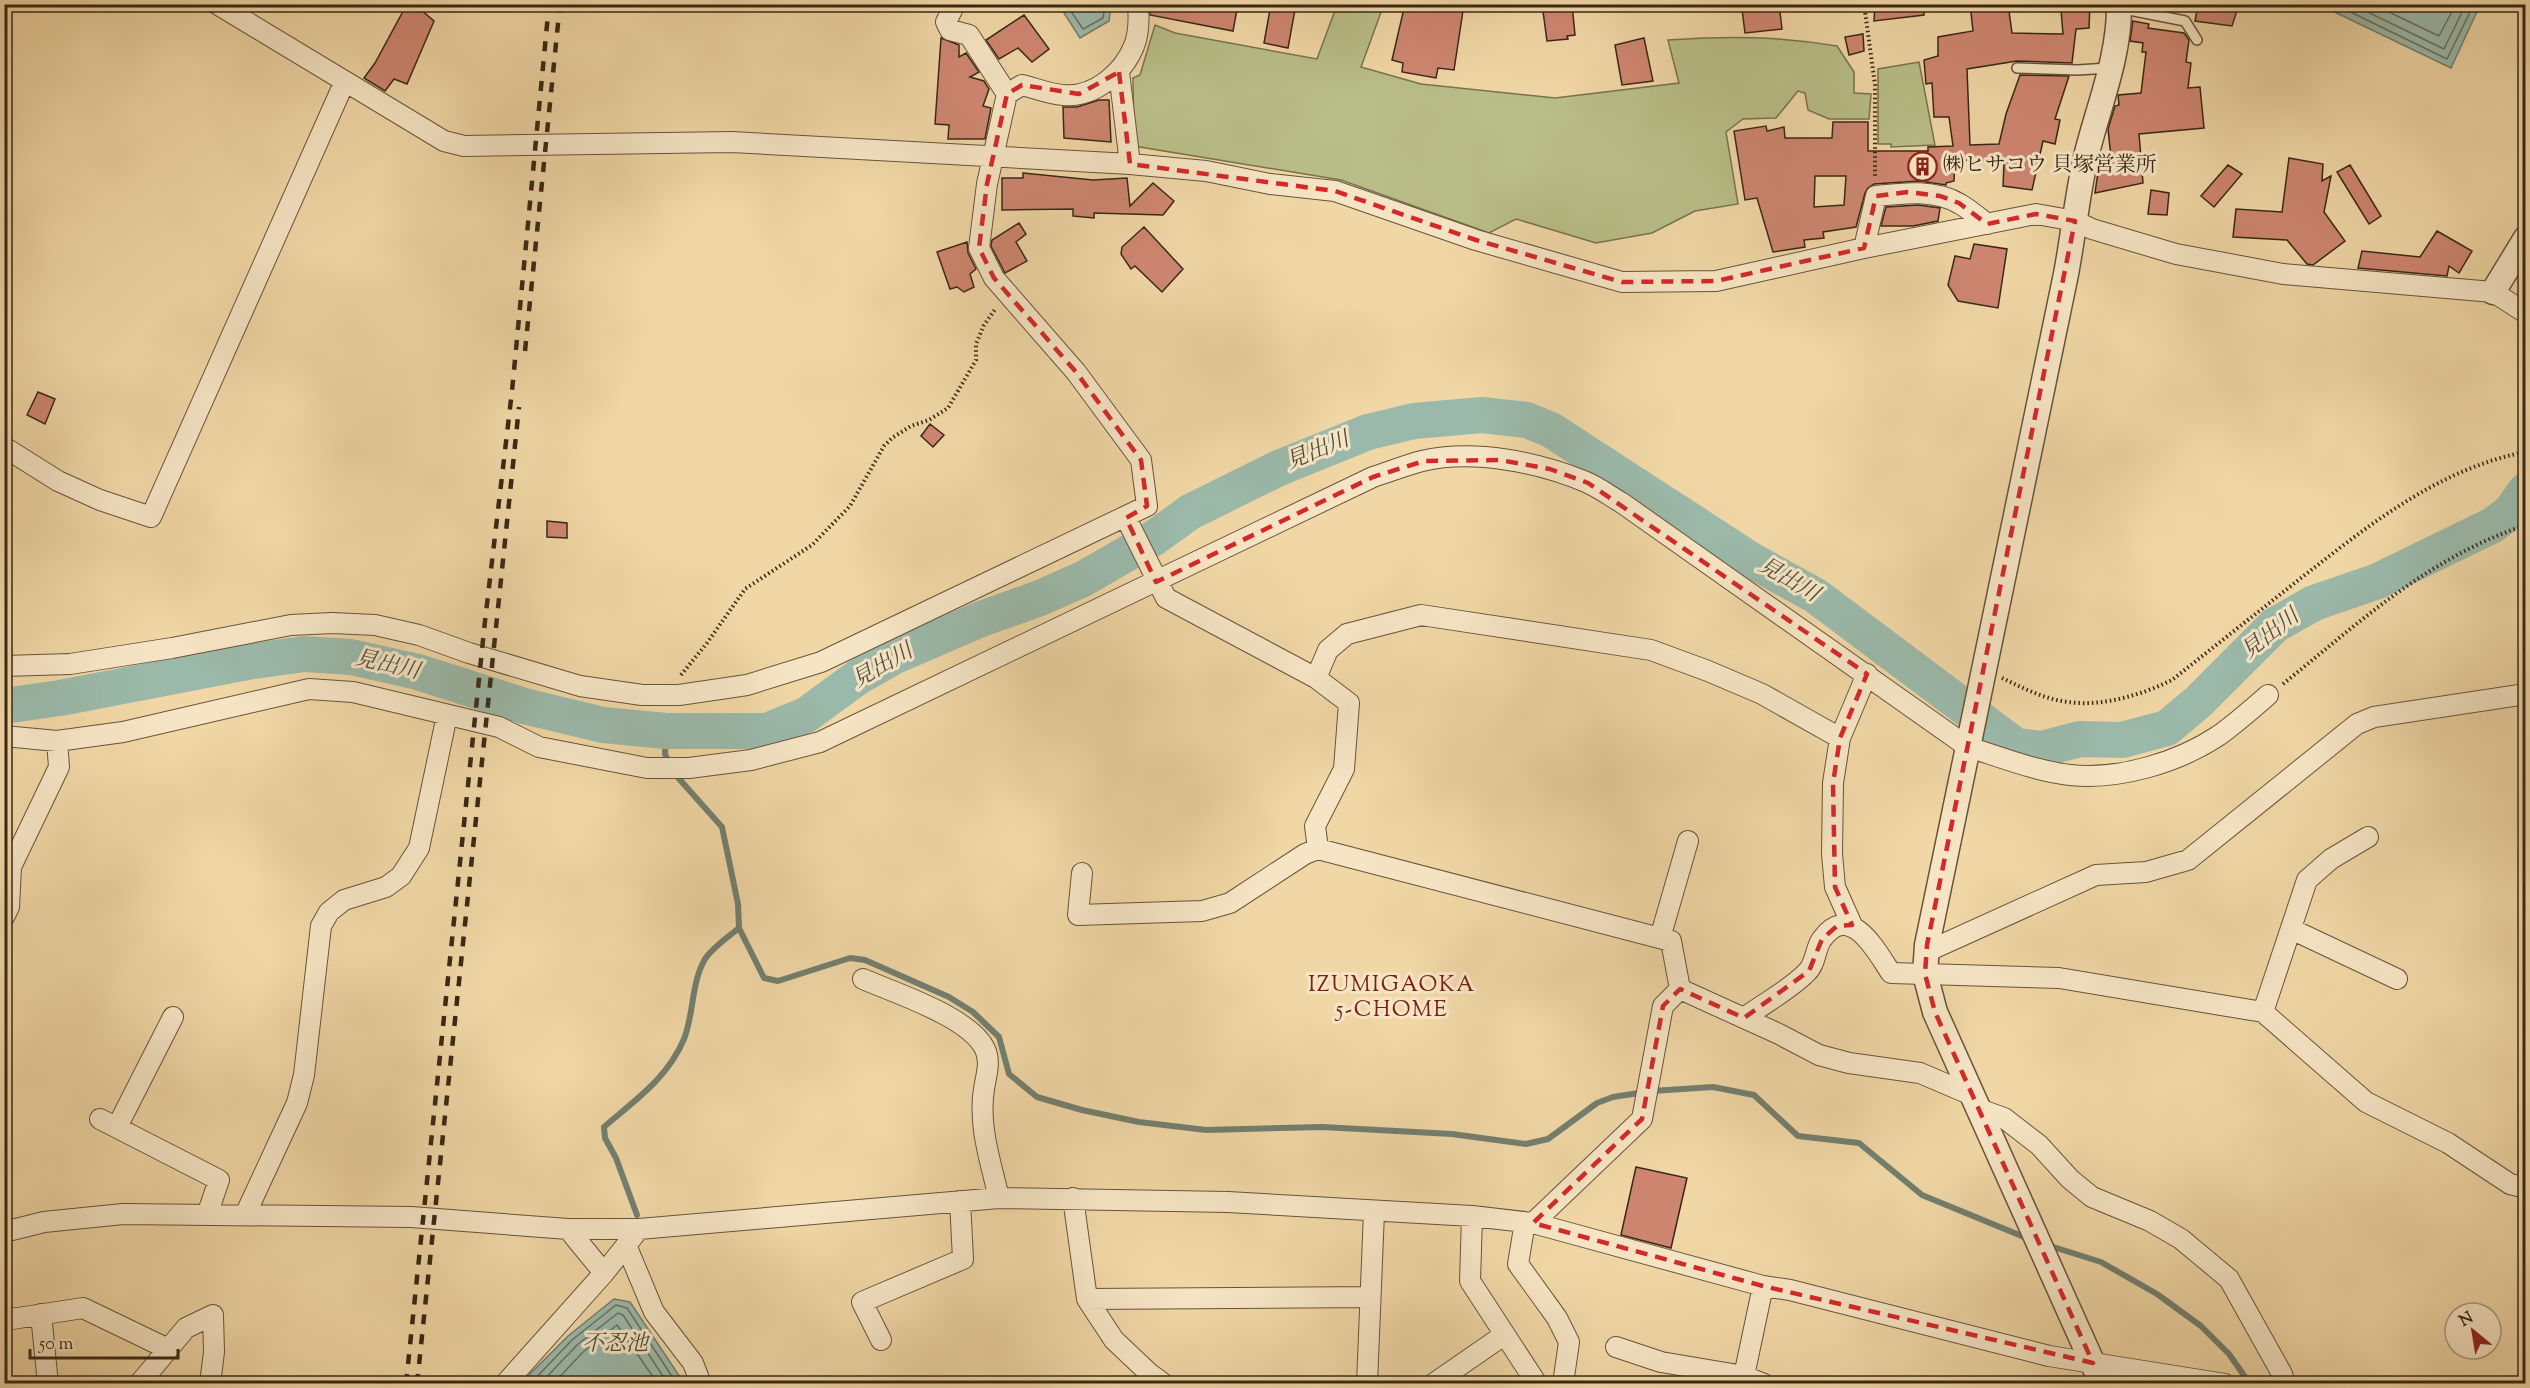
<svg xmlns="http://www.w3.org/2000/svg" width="2530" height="1388" viewBox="0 0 2530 1388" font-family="'Sorts Mill Goudy','Noto Serif JP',serif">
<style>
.green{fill:#b9be88;stroke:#78734f;stroke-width:1.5}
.water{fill:#9bb9aa;stroke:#737f6f;stroke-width:1.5}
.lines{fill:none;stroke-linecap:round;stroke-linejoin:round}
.shore{stroke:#6a7060;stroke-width:1.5}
.stream{stroke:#737f6f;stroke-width:6}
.river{stroke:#9bb9aa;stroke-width:36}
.building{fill:#cf8671;stroke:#382816;stroke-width:1.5;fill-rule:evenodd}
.service-casing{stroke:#66543a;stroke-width:12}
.minor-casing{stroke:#66543a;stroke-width:22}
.tertiary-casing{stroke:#66543a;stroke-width:27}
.path{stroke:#382816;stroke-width:4;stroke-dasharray:1.5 3;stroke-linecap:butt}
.service{stroke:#f6e5c5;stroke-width:9}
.minor{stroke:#f6e5c5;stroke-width:20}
.tertiary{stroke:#f6e5c5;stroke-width:24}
.rail{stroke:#382816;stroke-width:4.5;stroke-dasharray:10 10;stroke-linecap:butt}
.marked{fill:none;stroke:#d62828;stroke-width:4.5;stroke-dasharray:12 8;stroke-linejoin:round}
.labels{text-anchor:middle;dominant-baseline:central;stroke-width:6;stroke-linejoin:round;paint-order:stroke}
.poi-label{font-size:21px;fill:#382816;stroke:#f6e5c5;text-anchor:start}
.water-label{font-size:22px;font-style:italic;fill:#514c3b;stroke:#f6e5c5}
.neighbourhood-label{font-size:22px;letter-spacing:1.5px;fill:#7a1f14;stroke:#f6e5c5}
</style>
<rect width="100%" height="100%" fill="#f1d7a6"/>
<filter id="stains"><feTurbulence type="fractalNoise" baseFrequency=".00333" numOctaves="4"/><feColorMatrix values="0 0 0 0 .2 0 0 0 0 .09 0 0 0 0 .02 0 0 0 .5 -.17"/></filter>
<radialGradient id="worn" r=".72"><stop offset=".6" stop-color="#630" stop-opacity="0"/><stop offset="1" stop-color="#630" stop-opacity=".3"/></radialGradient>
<!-- green -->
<path class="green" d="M1384 4 1361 67 1421 84 1555 98 1679 83 1668 40C1728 36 1778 36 1837 46L1854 72V93L1871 94 1869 119H1829L1808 110 1805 93 1798 91 1776 118 1743 119 1726 132 1738 204 1695 211 1652 233 1596 243 1516 219 1489 233 1341 180 1134 146 1133 78 1140 75 1155 25 1175 33 1317 59 1337 5Z
M1919 62 1935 145 1891 147V144H1878V69Z"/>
<!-- water -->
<path class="water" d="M1059 5H1111L1109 21 1080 38Z
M2320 5H2480L2451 68Z
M614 1299 630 1302 684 1383H521L568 1336Z"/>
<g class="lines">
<!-- shore -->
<path class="shore" d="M1066 4 1083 29 1103 18 1105 4
M2334 4 2447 59 2474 4
M2351 4 2444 49 2466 4
M2372 4 2439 36 2456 4
M530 1384 572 1340 616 1305 627 1308 677 1384
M540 1384 577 1345 618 1313 623 1315 668 1384
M553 1384 583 1352 617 1325 658 1384"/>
<!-- stream -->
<path class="stream" d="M666 731 665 754 673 772 722 827 738 904 739 928 764 978 778 981 850 958 865 960 949 997 973 1012 999 1037 1009 1074 1037 1097 1082 1110 1139 1122 1206 1130 1322 1127 1452 1134 1526 1144 1548 1139 1597 1103 1613 1097 1652 1091 1713 1087 1754 1095 1798 1136 1859 1143 1922 1195 2029 1239
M637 1215 616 1158 605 1138 604 1127C635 1100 667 1079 684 1039 694 1014 691 983 705 959 713 947 728 937 739 928
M2047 1245 2101 1262 2157 1294 2201 1326 2229 1354 2250 1384"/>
<!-- river -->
<path class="river" d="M4 706 60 698 247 662 304 654 351 657 418 672 524 706 603 725 666 731H767L806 715 858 677 893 657 981 619 1040 598 1083 579 1154 538 1190 512 1279 468 1368 432 1414 421 1482 415 1527 420 1551 430 1751 560 1816 596 2016 746 2042 749 2080 739 2122 740 2167 728 2198 702 2275 625 2314 603 2378 581 2493 525 2510 512 2526 490"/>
</g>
<!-- building -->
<path class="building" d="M407 4H414L434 21 407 84 394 79 385 91 364 78 375 63Z
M1150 4H1238L1233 31 1150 15Z
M1271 4H1296L1288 48 1264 43Z
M1405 4H1464L1454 70 1438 68 1436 78 1402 72 1403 63 1392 60Z
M1542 4H1572L1575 35 1567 36 1568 39 1547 41Z
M1769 4H1779L1782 29 1745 33 1742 9Z
M1875 4H1923L1924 15 1874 21Z
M1970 4H2008L2012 33 2063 34 2061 10H2069L2068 4H2090L2089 28 2076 29 2072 63 2017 61 1967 69 1970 145 1999 144 2006 114 2020 75 2069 76 2055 119 2060 120 2055 144 2043 141 2032 190 2003 186 2004 164 2002 161 1955 160 1954 181 1946 183V185L1919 181 1874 184 1868 188 1865 193 1856 227 1823 232 1824 238 1804 240 1805 247 1773 252 1757 198 1745 200 1734 131 1766 126 1767 131 1784 127 1785 138H1832L1833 122H1868V151H1928V147L1953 146 1949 117H1934L1932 83 1926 84 1924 60 1938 56V37L1973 31ZM1815 176H1846L1844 205 1814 207Z
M2198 4H2239L2232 26 2195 21Z
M1024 15 1049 49 1032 62 1018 48 999 59 986 40Z
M2133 21 2149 24 2148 28 2184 33 2189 40 2186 62 2191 63 2188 88 2200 87 2204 128 2139 134 2143 183 2095 193 2100 158 2111 157 2108 129 2115 106 2119 105 2118 95 2141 93 2146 52H2142L2143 43 2130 41Z
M1863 34 1864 51 1849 55 1845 37Z
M941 38 959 45V57L966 53 979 72 970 77 984 81 989 89 983 106 991 108 985 139H948L949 125 935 124Z
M1644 38 1653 81 1622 85 1615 45Z
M1099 100H1109L1111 142 1064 138 1063 107H1077Z
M2289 158 2323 164 2322 181 2331 176 2324 212 2345 241 2313 265 2307 264 2287 240 2233 237 2236 209 2282 212Z
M2228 165 2242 174 2214 207 2201 196Z
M2350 165 2381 216 2369 224 2337 172Z
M1023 173 1093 180 1127 178 1130 206 1153 183 1174 201 1163 215 1094 213V218L1073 216V209L1002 210V178H1023Z
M2151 190 2169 193 2167 215 2148 214Z
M1918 205 1940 208 1938 221 1913 226H1881L1886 207Z
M1019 223 1026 234 1016 242 1027 261 1005 273 991 246 992 240Z
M1144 227 1183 269 1162 292 1135 266 1131 269 1121 254 1122 247Z
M2437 231 2472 251 2459 273 2449 266 2447 276 2358 268 2362 251 2420 257Z
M967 242 968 253 976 269 970 274 974 287 964 292 957 287 950 289 937 252Z
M1974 244 2007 249 1998 308 1958 301 1948 285 1955 256 1970 259Z
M38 392 55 399 45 424 27 415Z
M930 424 944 435 933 447 921 436Z
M547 521 567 523V538L547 537Z
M1636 1167 1687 1178 1671 1248 1621 1235Z"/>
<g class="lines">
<defs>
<path id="service" d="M2119 8 2185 21 2197 40
M2017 68 2078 70 2108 68"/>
<path id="minor" d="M217 4 444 141 464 146 732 142 1130 164 1206 171 1270 184 1335 191 1476 240 1622 282 1716 281 1864 248 2036 214 2075 221 2092 229 2176 254 2283 274 2493 292 2526 313
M1119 72 1130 164
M1007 94 1022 85C1035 88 1049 94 1063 95 1094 98 1123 73 1134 46 1139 34 1139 17 1138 4
M1864 248 1876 196C1903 193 1935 189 1960 204 1969 209 1978 217 1987 224
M4 447 58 481 100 500 151 517 344 83
M1126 518 1166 598 1316 678 1349 703 1344 769 1315 826 1318 849
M4 666 70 664 172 648 291 625 332 623 375 625 419 635 469 653 580 686 642 695H679L747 685 821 662 1147 506 1141 460 1076 372 994 278 979 248 987 184 1007 94 969 35 950 30 946 22 955 4
M1316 678 1328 650 1347 634 1421 615 1651 650 1708 671 1762 694 1840 738
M4 736 57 741 123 732 309 689 353 692 499 727 539 747 647 768H689L751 760 820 742 1373 477C1389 472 1406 465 1422 461 1474 449 1538 462 1586 482 1598 487 1610 496 1622 503L1968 747C2001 757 2035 771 2070 775 2119 780 2177 763 2218 736 2235 724 2252 709 2268 695
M1082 873 1078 915 1202 911 1230 903 1305 854 1318 849 1671 941 1680 989 1663 1006 1642 1119 1533 1223
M4 917 9 907 11 867 59 767 57 741
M1852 925 1835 887 1832 854 1833 783 1840 738 1867 674
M2291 929 2397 979
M1660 938 1688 841
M1926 952 2096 875 2146 872 2188 860 2357 724 2374 717 2526 694
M863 979C895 993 970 1017 985 1049 991 1062 986 1076 984 1089 978 1126 991 1163 999 1198
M1680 989 1779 1034 1819 1055 1849 1063 1920 1073 1974 1096
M2263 1012 2307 880 2331 859 2368 837
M1744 1018C1763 1004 1791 989 1807 972 1816 964 1815 948 1822 939 1850 900 1877 952 1891 973L2059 978 2263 1012 2366 1102 2448 1143 2510 1184 2526 1188
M1979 1109 2004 1118 2039 1145 2070 1179 2092 1197 2150 1221 2181 1239 2229 1279 2282 1374 2285 1384
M100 1119 219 1180 207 1215
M117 1127 173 1017
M1073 1198 1087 1299 1114 1340 1149 1373 1164 1384
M245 1215 297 1103 304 1075 321 926 329 912 344 900 386 887 401 876 419 848 447 715
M1472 1216 1470 1281 1537 1384
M1525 1222 1518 1264 1557 1318 1569 1342 1563 1384
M568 1229 604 1273
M4 1232 44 1222 123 1214 411 1217 568 1229H639L999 1198 1228 1202 1472 1216 1533 1223 1763 1286 1790 1290 2049 1356 2225 1384
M626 1245 654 1312 693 1363 701 1384
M1087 1299 1370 1297
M4 1314 12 1319 83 1308 168 1349
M41 1314 48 1384
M881 1340 862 1302 963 1259 960 1201
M1616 1347 1661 1362 1744 1376 1764 1384
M1744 1376 1763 1286
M139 1384 186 1328 213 1315 214 1352 210 1384
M505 1384 604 1273 639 1229
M1367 1384 1374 1212
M1433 1384 1504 1335"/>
<path id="tertiary" d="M2493 292 2526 238
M2102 1384 1935 1012 1925 974 1927 945 2066 274C2073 237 2077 198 2085 161 2097 109 2120 58 2119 4"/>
</defs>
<!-- service casing -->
<use href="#service" class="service-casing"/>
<!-- minor casing -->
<use href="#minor" class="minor-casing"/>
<!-- tertiary casing -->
<use href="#tertiary" class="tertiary-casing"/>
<!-- path -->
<path class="path" d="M1864 4 1875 85V178
M681 675 707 643 745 589 812 545 850 506 884 446 892 438 911 426 929 420 948 408 976 360V344L984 325 996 308
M2002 678C2023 688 2044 699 2068 702 2102 707 2141 695 2172 680 2215 646 2258 612 2301 578 2368 526 2439 468 2526 452
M2283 684C2361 621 2429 557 2526 525"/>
<!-- service -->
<use href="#service" class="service"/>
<!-- minor -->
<use href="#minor" class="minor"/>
<!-- tertiary -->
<use href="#tertiary" class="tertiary"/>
<!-- rail -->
<path class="rail" d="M525 351 560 4
M406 1384 485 621 512 391 549 4
M417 1384 519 407"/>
</g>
<!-- marked area -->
<path class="marked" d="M1119 72 1130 164 1335 191 1476 240 1622 282 1716 281 1864 248 1876 196 1908 192 1940 196 1959 203 1987 224 2036 214 2075 221 1927 945 1925 974 1935 1012 2093 1363 1763 1286 1533 1223 1642 1119 1663 1006 1680 989 1744 1018 1809 971 1822 939 1837 926 1852 925 1835 887 1833 783 1840 738 1867 674 1588 483 1550 469 1500 460 1424 461 1373 477 1156 582 1126 518 1147 506 1141 460 1076 372 994 278 979 248 987 184 1007 94 1022 85 1079 94Z"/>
<!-- icons -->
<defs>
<symbol id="building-ring" viewBox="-11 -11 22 22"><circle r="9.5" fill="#f6e5c5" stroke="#8f2418" stroke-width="1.5"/><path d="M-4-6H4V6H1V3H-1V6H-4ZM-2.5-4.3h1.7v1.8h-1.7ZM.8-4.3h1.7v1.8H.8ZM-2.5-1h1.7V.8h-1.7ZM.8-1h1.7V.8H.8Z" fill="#8f2418"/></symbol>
</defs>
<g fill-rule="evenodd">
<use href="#building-ring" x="1906" y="150" width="33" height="33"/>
</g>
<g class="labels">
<!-- poi labels -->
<g class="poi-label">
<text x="1943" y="166">㈱ヒサコウ 貝塚営業所</text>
</g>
<!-- water labels -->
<g class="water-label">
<text transform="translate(1318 452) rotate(-22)">見出川</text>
<text transform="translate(1788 581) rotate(30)">見出川</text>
<text transform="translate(2271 635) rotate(-38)">見出川</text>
<text transform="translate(387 666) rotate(13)">見出川</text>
<text transform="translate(883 667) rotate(-30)">見出川</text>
<text x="615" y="1345">不忍池</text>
</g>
<!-- neighbourhood labels -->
<g class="neighbourhood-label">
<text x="1392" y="986">IZUMIGAOKA<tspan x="1392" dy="25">5-CHOME</tspan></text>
</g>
</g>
<!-- margin -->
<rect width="2530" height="1388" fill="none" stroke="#f1d7a6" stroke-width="24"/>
<rect x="6" y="6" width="2518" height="1376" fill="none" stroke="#382816" stroke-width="3"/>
<rect x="12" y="12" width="2506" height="1364" fill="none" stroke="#382816" stroke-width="1.5"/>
<!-- north arrow -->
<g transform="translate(2473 1331) rotate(330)"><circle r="28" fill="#f6e5c5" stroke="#aa997f" stroke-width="1.5"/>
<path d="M0-4.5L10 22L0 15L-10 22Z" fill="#8f2418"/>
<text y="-9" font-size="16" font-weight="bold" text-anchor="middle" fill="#382816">N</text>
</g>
<!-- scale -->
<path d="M30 1349v9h148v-9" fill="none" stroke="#382816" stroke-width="3"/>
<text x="39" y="1349" font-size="18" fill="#382816" stroke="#f6e5c5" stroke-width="4.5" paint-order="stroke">50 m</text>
<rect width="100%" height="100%" filter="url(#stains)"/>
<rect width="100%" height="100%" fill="url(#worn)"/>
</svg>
